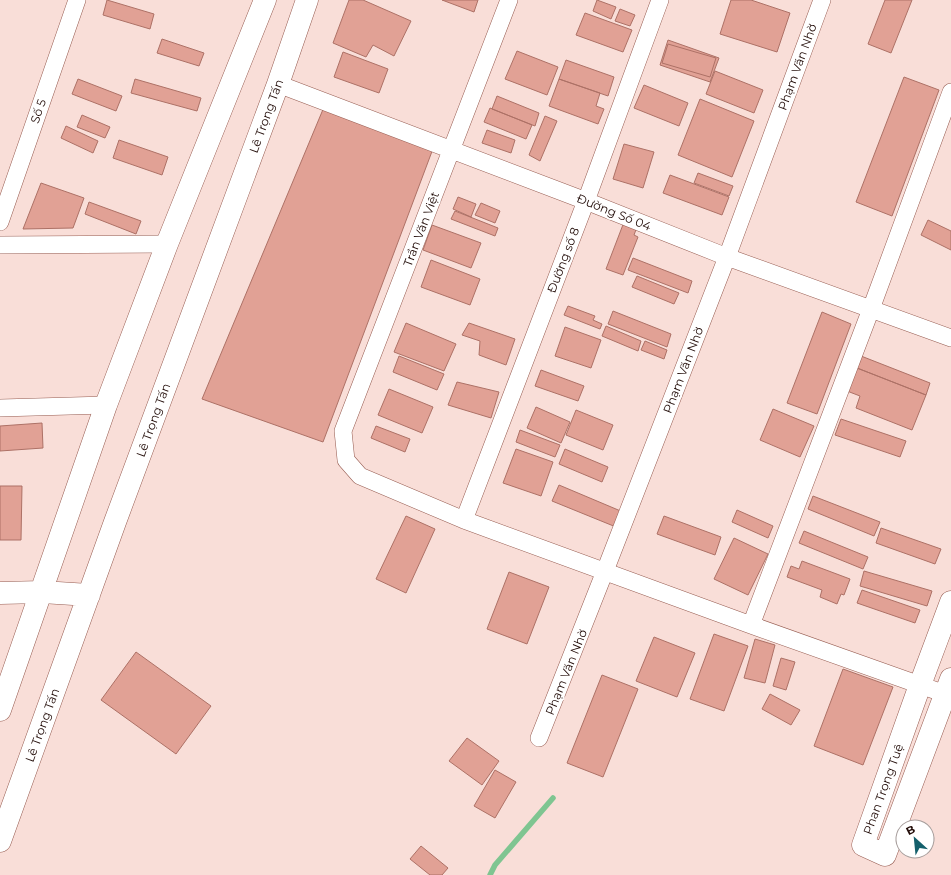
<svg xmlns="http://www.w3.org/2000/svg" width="951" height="875" viewBox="0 0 951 875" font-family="Montserrat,sans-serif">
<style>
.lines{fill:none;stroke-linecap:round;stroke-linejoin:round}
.stream{stroke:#7fc591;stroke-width:5.5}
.building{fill:#e1a195;stroke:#ad7166}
.street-casing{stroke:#975d52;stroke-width:18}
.secondary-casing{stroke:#975d52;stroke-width:23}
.street{stroke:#fff;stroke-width:17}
.secondary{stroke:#fff;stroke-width:22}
.labels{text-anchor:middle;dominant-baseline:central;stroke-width:4;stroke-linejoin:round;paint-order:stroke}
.street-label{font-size:12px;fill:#200a06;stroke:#fff}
</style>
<rect width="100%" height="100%" fill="#f9ded8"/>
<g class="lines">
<!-- stream -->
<path class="stream" d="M490 875 495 865 553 798"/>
</g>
<!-- building -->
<path class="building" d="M107 0 154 14 150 29 103 15Z
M349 0H363L411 21 394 56 373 45 366 57 333 43Z
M442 0H478L474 12Z
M597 0 616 7 611 19 593 11Z
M731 0H751L790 13 777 52 720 34Z
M885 0H912L891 53 868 44Z
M620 9 635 15 630 26 615 21Z
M585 13 632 30 623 52 576 35Z
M162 39 204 53 199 66 157 53Z
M668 40 719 58 710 82 660 65Z
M668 44 716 58 710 77 662 63Z
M517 51 558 67 547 95 505 79Z
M343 52 388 69 379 93 334 77Z
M566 60 614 77 608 96 559 79Z
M715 71 763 90 754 113 706 94Z
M904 77 939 90 892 216 856 202Z
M78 79 122 96 116 111 72 94Z
M135 79 201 98 197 111 131 93Z
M559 79 600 93 596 106 604 109 598 124 549 106Z
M644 85 688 103 679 126 634 108Z
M497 96 539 113 535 126 492 109Z
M700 99 754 121 732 177 678 155Z
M324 107 434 146 323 442 202 399Z
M490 108 532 125 526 139 484 122Z
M82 115 110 127 105 138 77 127Z
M545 116 557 121 540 161 529 155Z
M66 126 98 141 93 153 61 138Z
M487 130 515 140 511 153 482 143Z
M119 140 168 157 162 175 113 158Z
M624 144 654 152 643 188 613 179Z
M698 173 733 186 729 196 694 183Z
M670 175 729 197 722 215 663 193Z
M41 183 84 198 73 228 23 229Z
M458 197 476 204 471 217 453 209Z
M89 202 141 221 136 234 85 214Z
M481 203 500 211 495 223 475 215Z
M455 211 498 228 495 236 451 219Z
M928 220 951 231V250L921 235Z
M624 222 637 227 634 235 638 237 623 275 606 269Z
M432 225 481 243 471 268 423 250Z
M633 258 692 281 688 293 628 270Z
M431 260 480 279 470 305 421 287Z
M637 276 679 293 674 304 632 287Z
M568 306 595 316 593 320 602 324 600 329 564 315Z
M613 311 671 334 667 347 608 324Z
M822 312 851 324 817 414 787 403Z
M406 323 456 344 444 371 394 352Z
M469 323 515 339 506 365 479 355 480 341 462 335Z
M606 326 641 341 638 351 602 336Z
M565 327 601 340 591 368 555 356Z
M645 341 667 350 664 359 641 350Z
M399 356 444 374 437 390 393 372Z
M861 356 930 383 926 395 857 368Z
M857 368 926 395 912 430 856 408 860 396 847 391Z
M541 370 584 386 578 401 535 386Z
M457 382 499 392 491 418 448 405Z
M389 389 433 407 422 433 378 415Z
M536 407 570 422 561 443 527 428Z
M773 409 814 426 800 457 760 440Z
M576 410 613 425 603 450 566 435Z
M841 419 906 441 900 457 835 435Z
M42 423 43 448 0 451V426Z
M376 426 410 439 405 452 371 438Z
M520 430 560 445 555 457 516 442Z
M516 449 553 462 541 496 503 483Z
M565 449 608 467 602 482 559 464Z
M559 485 623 512 616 527 552 501Z
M0 486H22L21 540H0Z
M813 496 880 522 874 536 808 509Z
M737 510 773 526 768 538 732 522Z
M406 516 435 529 406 593 376 579Z
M664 516 721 537 715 555 657 534Z
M881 528 941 549 935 564 876 543Z
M804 531 868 557 863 569 799 543Z
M734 538 768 554 748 595 714 579Z
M802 561 850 579 844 595 841 594 837 604 820 597 822 590 787 577 791 566 799 569Z
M864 571 932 591 927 606 860 586Z
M509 572 549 587 527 644 487 629Z
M862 590 920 610 915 623 857 603Z
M714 634 748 646 724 711 690 699Z
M654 637 695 653 677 697 636 681Z
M755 639 775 645 765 683 744 678Z
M136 652 211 706 176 754 101 700Z
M781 658 795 662 786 690 773 686Z
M843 669 893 687 863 765 814 746Z
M602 675 638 689 603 777 567 763Z
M770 694 800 710 791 725 762 709Z
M467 738 499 761 482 785 449 761Z
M495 770 516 782 495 818 474 806Z
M421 846 448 868 442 875H430L410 859Z"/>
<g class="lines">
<defs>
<path id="street" d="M509 0 343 431 346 460 360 476 464 520 751 625 951 696
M278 84 586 201 727 257 951 338
M0 222 77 0
M0 245 167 244
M0 408 106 405
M464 520 586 201 660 0
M751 625 871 309 951 92
M539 738 605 571 727 257 822 0"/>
<path id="secondary" d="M0 593 42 592 89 595
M951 602 920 685 863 845 885 855 951 679
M0 710 106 405 167 244 265 0
M0 841 115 522 278 84 307 0"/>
</defs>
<!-- street casing -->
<use href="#street" class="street-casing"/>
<!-- secondary casing -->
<use href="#secondary" class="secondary-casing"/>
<!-- street -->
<use href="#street" class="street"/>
<!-- secondary -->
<use href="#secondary" class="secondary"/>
</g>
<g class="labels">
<!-- street labels -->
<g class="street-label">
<text transform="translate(797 67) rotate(-70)">Phạm Văn Nhờ</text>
<text transform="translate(38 111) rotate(-71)">Số 5</text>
<text transform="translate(266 116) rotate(-70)">Lê Trọng Tấn</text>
<text transform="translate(614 212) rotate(22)">Đường Số 04</text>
<text transform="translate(421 229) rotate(-69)">Trần Văn Việt</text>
<text transform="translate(563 260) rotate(-69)">Đường số 8</text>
<text transform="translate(683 370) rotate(-69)">Phạm Văn Nhờ</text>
<text transform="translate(153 420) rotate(-70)">Lê Trọng Tấn</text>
<text transform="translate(566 672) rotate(-68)">Phạm Văn Nhờ</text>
<text transform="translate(42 725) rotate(-70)">Lê Trọng Tấn</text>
<text transform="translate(883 789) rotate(-70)">Phan Trọng Tuệ</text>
</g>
</g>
<!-- north arrow -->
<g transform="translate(915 839) rotate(333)"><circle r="19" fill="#ffffff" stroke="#a69d9b"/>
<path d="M0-3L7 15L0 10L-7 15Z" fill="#14606c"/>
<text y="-6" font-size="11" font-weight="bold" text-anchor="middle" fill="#200a06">B</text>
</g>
</svg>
